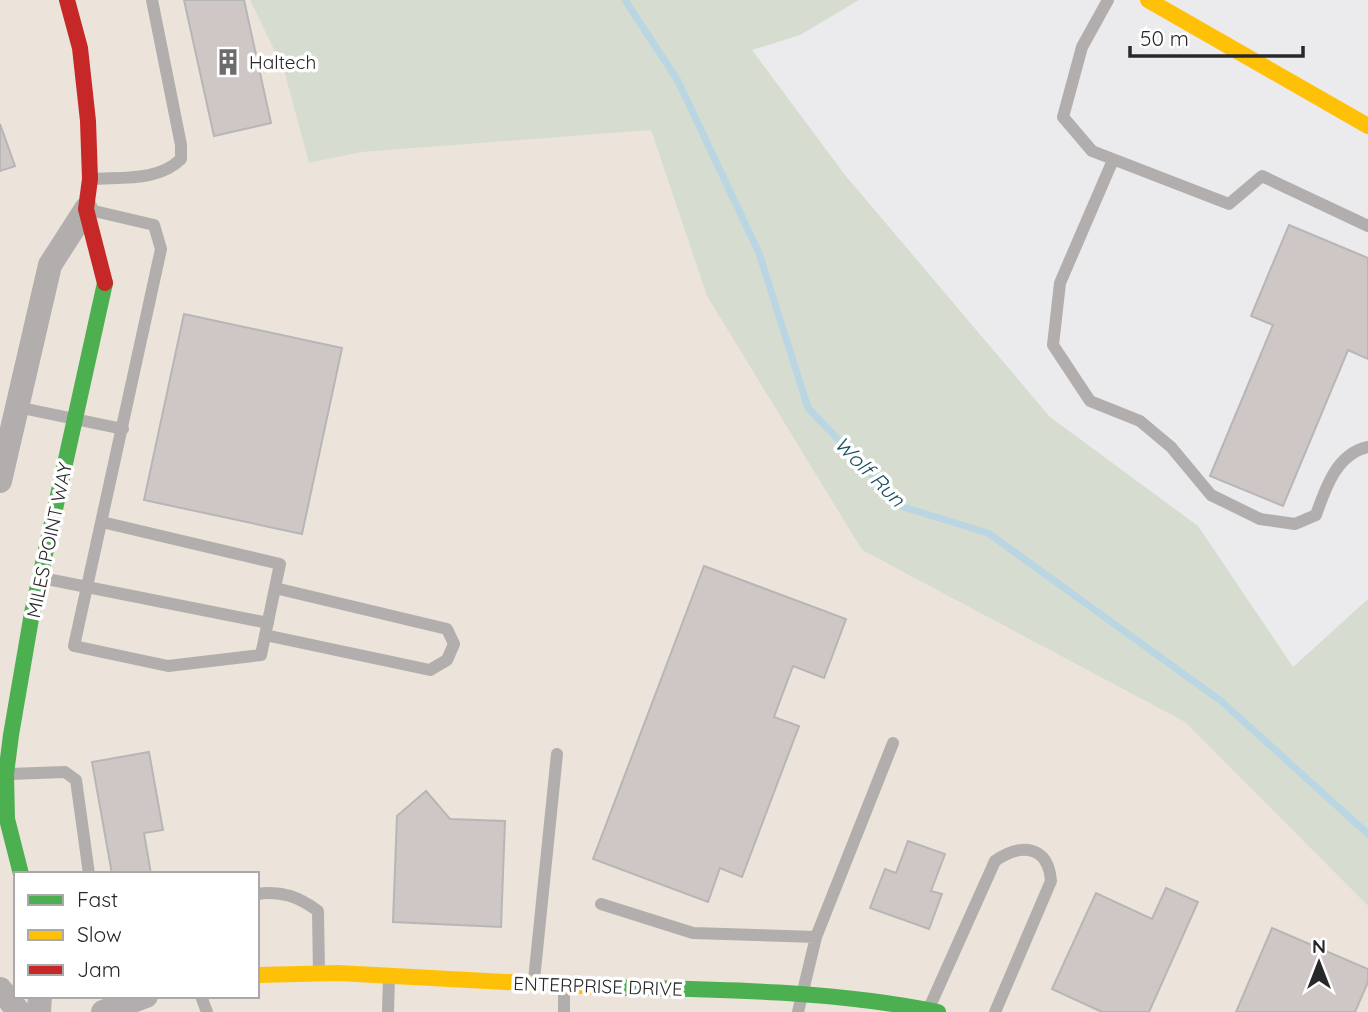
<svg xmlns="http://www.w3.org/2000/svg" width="1368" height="1012" viewBox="0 0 1368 1012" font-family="Quicksand,sans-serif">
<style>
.commercial{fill:#ece3da;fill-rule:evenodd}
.green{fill:#d6ddd0}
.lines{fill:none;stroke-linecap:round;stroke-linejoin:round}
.stream{stroke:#b9d6e2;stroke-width:7}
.building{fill:#cec7c5;stroke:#b7b6b7;stroke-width:2}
.lane{stroke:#b2aeae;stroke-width:12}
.street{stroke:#b2aeae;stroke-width:24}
.fast{stroke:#4caf50;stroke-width:16}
.slow{stroke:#ffc107;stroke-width:16}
.jam{stroke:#c62828;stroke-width:16}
.labels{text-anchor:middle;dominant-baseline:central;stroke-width:7;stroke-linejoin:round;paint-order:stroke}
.poi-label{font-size:19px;fill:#282729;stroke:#fff;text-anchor:start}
.street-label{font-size:19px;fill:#282729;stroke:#fff}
.water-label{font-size:21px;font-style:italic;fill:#154e5f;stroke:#fff}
</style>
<rect width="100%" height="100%" fill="#ebeaed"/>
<!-- commercial -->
<path class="commercial" d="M0 0H250L285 70 309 163 362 152 651 130 707 296 862 550 1185 722 1368 906V1012H0ZM16 874H257V996H16Z"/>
<!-- green -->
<path class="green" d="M250 0H859L800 35 752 50 845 175 1050 417 1198 526 1293 667 1368 599V906L1185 722 862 550 707 296 651 130 362 152 309 163 284 70Z"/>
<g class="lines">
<!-- stream -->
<path class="stream" d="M625 0 678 81 759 253 808 408 903 507 988 533 1221 701 1368 834"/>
</g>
<!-- building -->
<path class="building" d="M184 0H244L271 123 214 136Z
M0 124 15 166 0 171Z
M1289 225 1368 258V359L1348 350 1283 506 1210 476 1273 325 1251 316Z
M184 314 342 348 302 534 144 500Z
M704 566 846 619 824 678 793 666 774 717 799 726 742 877 720 868 708 902 593 859Z
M149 752 163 830 144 833 151 874H112L92 762Z
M426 791 450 819 505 821 501 927 393 922 397 816Z
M908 841 945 854 931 891 942 894 929 929 870 908 885 869 896 873Z
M1166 888 1198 902 1149 1012H1102L1052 989 1096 893 1152 919Z
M1272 928 1368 969V982L1355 1012H1236Z"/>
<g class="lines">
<!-- lane -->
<path class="lane" d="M1108 0 1082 47 1063 117 1092 151 1229 204 1262 176 1368 226
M1113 160 1060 283 1053 345 1090 401 1140 421 1171 447 1211 495 1260 519 1295 524 1316 515C1325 489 1337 453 1368 447
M93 179C123 177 159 181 181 159V145L152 0
M90 210 154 225 161 249 74 646 168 666 261 655 280 564 102 522
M17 407 123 429
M42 578 268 623
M265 635 430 670 447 660 454 644 447 629 275 588
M9 774 65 772 76 780 89 874
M257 894C281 890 299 897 318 911L319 973
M601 904 693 933 816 937
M534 980 557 754
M201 996 207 1012
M930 1006 995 861C1021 843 1048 845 1051 881L995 1012
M388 1012 389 976
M564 1012V989
M798 1012 816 937 893 743"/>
<!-- street -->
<path class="street" d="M0 481 50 265 86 209
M0 989 19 1012
M39 1012 40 996
M103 1012 146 996"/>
<!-- fast -->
<path class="fast" d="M21 874 7 819 6 774 11 735 32 613 105 283
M600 987C713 990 826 989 938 1012"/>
<!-- slow -->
<path class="slow" d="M1148 0 1368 126
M257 975 338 973 600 987"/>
<!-- jam -->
<path class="jam" d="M67 0 80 48 88 121 90 179 86 209 105 283"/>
</g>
<!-- icons -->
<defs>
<symbol id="building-bare" viewBox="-9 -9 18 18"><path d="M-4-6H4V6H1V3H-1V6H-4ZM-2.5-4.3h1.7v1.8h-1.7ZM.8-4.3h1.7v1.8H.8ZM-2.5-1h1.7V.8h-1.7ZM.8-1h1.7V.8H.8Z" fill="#6c6b6e" stroke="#fff" stroke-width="2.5" paint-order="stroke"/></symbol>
</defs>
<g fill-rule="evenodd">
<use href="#building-bare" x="209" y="43" width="38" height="38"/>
</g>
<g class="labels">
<!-- poi labels -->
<g class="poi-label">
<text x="249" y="62">Haltech</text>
</g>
<!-- street labels -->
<g class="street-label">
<text transform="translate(49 540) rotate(-78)">MILES POINT WAY</text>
<text transform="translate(598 986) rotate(2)">ENTERPRISE DRIVE</text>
</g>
<!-- water labels -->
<g class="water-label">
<text transform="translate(870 471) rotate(45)">Wolf Run</text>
</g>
</g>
<!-- legend -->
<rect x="14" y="872" width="245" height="126" fill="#ffffff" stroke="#a9a9a9" stroke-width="2"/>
<rect x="28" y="895" width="35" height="10" fill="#4caf50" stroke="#a9a9a9" stroke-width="2"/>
<text x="77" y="907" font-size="21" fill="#282729">Fast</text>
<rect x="28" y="930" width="35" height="10" fill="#ffc107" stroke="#a9a9a9" stroke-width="2"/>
<text x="77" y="942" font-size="21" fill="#282729">Slow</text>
<rect x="28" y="965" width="35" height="10" fill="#c62828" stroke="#a9a9a9" stroke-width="2"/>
<text x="77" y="977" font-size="21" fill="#282729">Jam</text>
<!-- north arrow -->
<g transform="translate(1319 963)" stroke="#ffffff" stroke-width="5" paint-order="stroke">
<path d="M0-5L12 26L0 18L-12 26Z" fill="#282729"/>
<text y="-10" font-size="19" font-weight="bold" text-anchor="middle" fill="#282729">N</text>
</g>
<!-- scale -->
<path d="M1130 46v10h173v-10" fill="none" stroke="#282729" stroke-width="3.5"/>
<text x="1140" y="46" font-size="21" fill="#282729" stroke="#ffffff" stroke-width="5" paint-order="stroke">50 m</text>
</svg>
